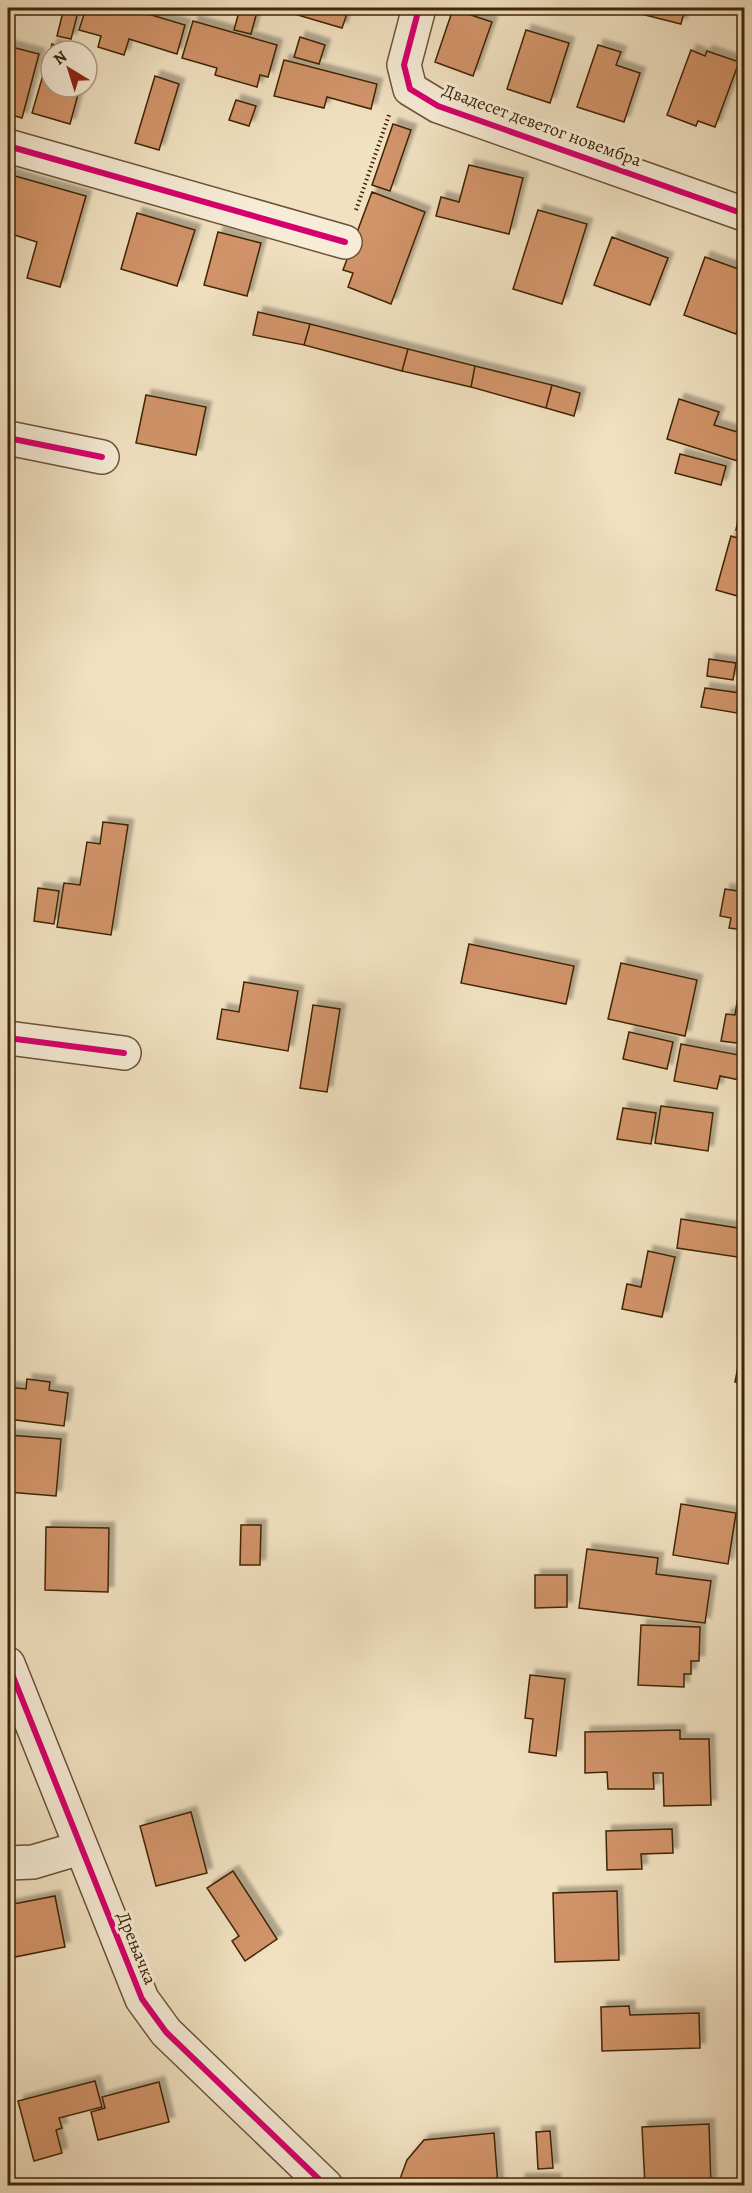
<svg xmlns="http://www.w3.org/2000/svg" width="752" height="2193" viewBox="0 0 752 2193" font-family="Alegreya,serif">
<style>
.building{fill:#d2946a;stroke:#3f2505;stroke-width:1.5;filter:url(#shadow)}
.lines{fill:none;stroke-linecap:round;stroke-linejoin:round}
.minor-casing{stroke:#6c5434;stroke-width:36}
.path{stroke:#3f2505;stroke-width:4;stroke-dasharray:1.5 3;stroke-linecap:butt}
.minor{stroke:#f6ecd7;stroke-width:33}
.cycleway-casing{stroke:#f6ecd7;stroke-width:10}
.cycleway{stroke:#d6006c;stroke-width:6}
.labels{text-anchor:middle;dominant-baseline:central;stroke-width:6;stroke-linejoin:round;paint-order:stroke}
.street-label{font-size:18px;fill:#3f2505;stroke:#f6ecd7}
</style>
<defs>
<filter id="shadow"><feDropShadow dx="5.5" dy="-5.5" stdDeviation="1.5" flood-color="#0004"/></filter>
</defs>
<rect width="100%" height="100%" fill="#f1e1c1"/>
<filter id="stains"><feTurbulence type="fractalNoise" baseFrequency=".00333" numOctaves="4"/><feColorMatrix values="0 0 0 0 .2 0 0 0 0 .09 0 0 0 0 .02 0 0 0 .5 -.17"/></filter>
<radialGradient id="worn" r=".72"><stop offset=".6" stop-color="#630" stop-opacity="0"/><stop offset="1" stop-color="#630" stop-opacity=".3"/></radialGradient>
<!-- building -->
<path class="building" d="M64 8H79L71 39 57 36Z
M86 8H128L185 25 177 54 129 39 124 55 98 47 101 36 79 30Z
M240 8H258L251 34 234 30Z
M293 8H349L342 28 291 13Z
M638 8H685L681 24 637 13Z
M453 9 492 22 473 76 435 62Z
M193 21 277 45 268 77 260 75 257 87 215 75 217 68 182 58Z
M526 30 569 43 550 103 507 89Z
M300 37 325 45 319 64 294 57Z
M52 44 75 51H51V87H80L70 124 32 113Z
M598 45 621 52 616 65 640 73 624 122 577 107Z
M8 46 39 54 22 118 8 114Z
M691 50 705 56 707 51 739 62 715 127 698 121 696 126 667 115Z
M284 60 377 84 371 109 327 97 324 108 274 96Z
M155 76 179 84 159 150 135 143Z
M236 100 256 106 249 126 229 120Z
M393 124 411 130 390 191 372 185Z
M469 165 523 178 509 234 436 216 441 197 459 202Z
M8 174 86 196 60 287 27 278 37 242 8 233Z
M372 192 425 212 391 304 348 287 353 273 343 270Z
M538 210 587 224 562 304 513 289Z
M137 213 195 230 177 286 121 269Z
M218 232 261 243 247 296 204 285Z
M612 237 668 258 650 305 594 285Z
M705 257 744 271V310L736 334 684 315Z
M258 312 310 324 304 345 253 335Z
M310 324 408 349 402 371 304 345Z
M408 349 475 366 471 387 402 371Z
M475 366 552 385 546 408 471 387Z
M552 385 580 393 574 416 546 408Z
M146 395 206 407 196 455 136 443Z
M679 399 719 412 714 425 744 434V463L667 439Z
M680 454 726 466 721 485 675 473Z
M744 490V531L736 530Z
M731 536 744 540V584L741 597 716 590Z
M709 659 736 663 733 680 707 676Z
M705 688 740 693 737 713 701 707Z
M103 822 128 825 111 935 57 927 64 883 80 885 87 842 100 844Z
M38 888 59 891 54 924 34 921Z
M725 889 744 892V930L729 928 731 918 720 916Z
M469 944 574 966 566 1004 461 983Z
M621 963 697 980 685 1036 608 1019Z
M244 982 298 991 288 1051 217 1039 222 1009 239 1012Z
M738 996 744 997V1044L721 1041 726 1014 735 1015Z
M313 1005 340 1009 327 1092 300 1088Z
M629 1032 673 1042 667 1069 623 1059Z
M681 1044 744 1056V1081L720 1076 717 1089 674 1081Z
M661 1106 713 1113 708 1151 655 1143Z
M623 1108 656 1113 651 1144 617 1139Z
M681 1219 744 1229V1258L677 1248Z
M648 1251 675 1257 662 1317 622 1309 627 1284 641 1287Z
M744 1337V1384L735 1382Z
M27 1379 50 1382 49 1390 68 1393 64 1426 8 1419V1387L26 1389Z
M8 1435 61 1439 56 1496 8 1492Z
M681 1504 736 1513 728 1564 673 1555Z
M241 1525H261L260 1565H240Z
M46 1527 109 1528 108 1592 45 1590Z
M587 1549 658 1558 656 1574 711 1581 705 1623 579 1608Z
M535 1575H567V1607L535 1608Z
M641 1625 700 1627 699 1661H691V1674H684V1687L638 1685Z
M530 1675 565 1679 556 1756 529 1752 533 1719 525 1718Z
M680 1730V1739H709L711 1805 664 1806 663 1773H653L654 1789H608L607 1772 585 1773V1732Z
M191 1812 207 1873 156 1886 140 1826Z
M672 1829 673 1853 641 1854 642 1869 607 1870 606 1831Z
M233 1871 277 1939 245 1961 232 1941 239 1936 207 1888Z
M617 1891 619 1960 555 1962 553 1893Z
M55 1896 65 1947 10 1958 8 1948V1905Z
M629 2006 630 2015 699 2013 700 2048 602 2051 601 2007Z
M95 2081 102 2107 59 2118 62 2128 56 2130 62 2153 34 2161 18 2101Z
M159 2082 169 2122 98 2140 91 2112 105 2108 102 2097Z
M709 2124 711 2186H645L642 2127Z
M550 2131 553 2168 538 2169 536 2132Z
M494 2133 498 2186H402L401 2176 407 2160 424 2140Z
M520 2179H555V2186H520Z"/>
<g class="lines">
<defs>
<path id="minor" d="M419 8 404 65 410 89 438 106 744 214
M8 146 345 242
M8 438 102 457
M8 1038 124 1053
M8 1664 142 1999 166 2032 326 2186
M8 1863 33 1862 80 1848"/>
</defs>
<!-- minor casing -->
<use href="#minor" class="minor-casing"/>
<!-- path -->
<path class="path" d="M356 210 389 115"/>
<!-- minor -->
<use href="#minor" class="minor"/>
<defs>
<path id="cycleway" d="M419 8 404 65 410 89 438 106 744 214
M8 146 345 242
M8 438 102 457
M8 1038 124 1053
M8 1664 142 1999 166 2032 326 2186"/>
</defs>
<!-- cycleway casing -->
<use href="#cycleway" class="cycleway-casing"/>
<!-- cycleway -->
<use href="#cycleway" class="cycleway"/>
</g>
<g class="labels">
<!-- street labels -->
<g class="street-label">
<text transform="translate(542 125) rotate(20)">Двадесет деветог новембра</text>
<text transform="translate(137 1948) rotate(68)">Дрењачка</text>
</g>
</g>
<!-- margin -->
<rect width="752" height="2193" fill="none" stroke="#f1e1c1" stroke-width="30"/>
<rect x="9" y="9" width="734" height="2175" fill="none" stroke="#3f2505" stroke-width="3"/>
<rect x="15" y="15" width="722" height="2163" fill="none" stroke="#3f2505" stroke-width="1.5"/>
<!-- north arrow -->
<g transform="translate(69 69) rotate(322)"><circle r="28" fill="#f6ecd7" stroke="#ad9c83" stroke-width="1.5"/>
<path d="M0-4.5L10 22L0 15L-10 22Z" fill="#8f2418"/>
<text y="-9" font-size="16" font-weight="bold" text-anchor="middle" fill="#3f2505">N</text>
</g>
<rect width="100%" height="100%" filter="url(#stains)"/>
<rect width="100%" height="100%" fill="url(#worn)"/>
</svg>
